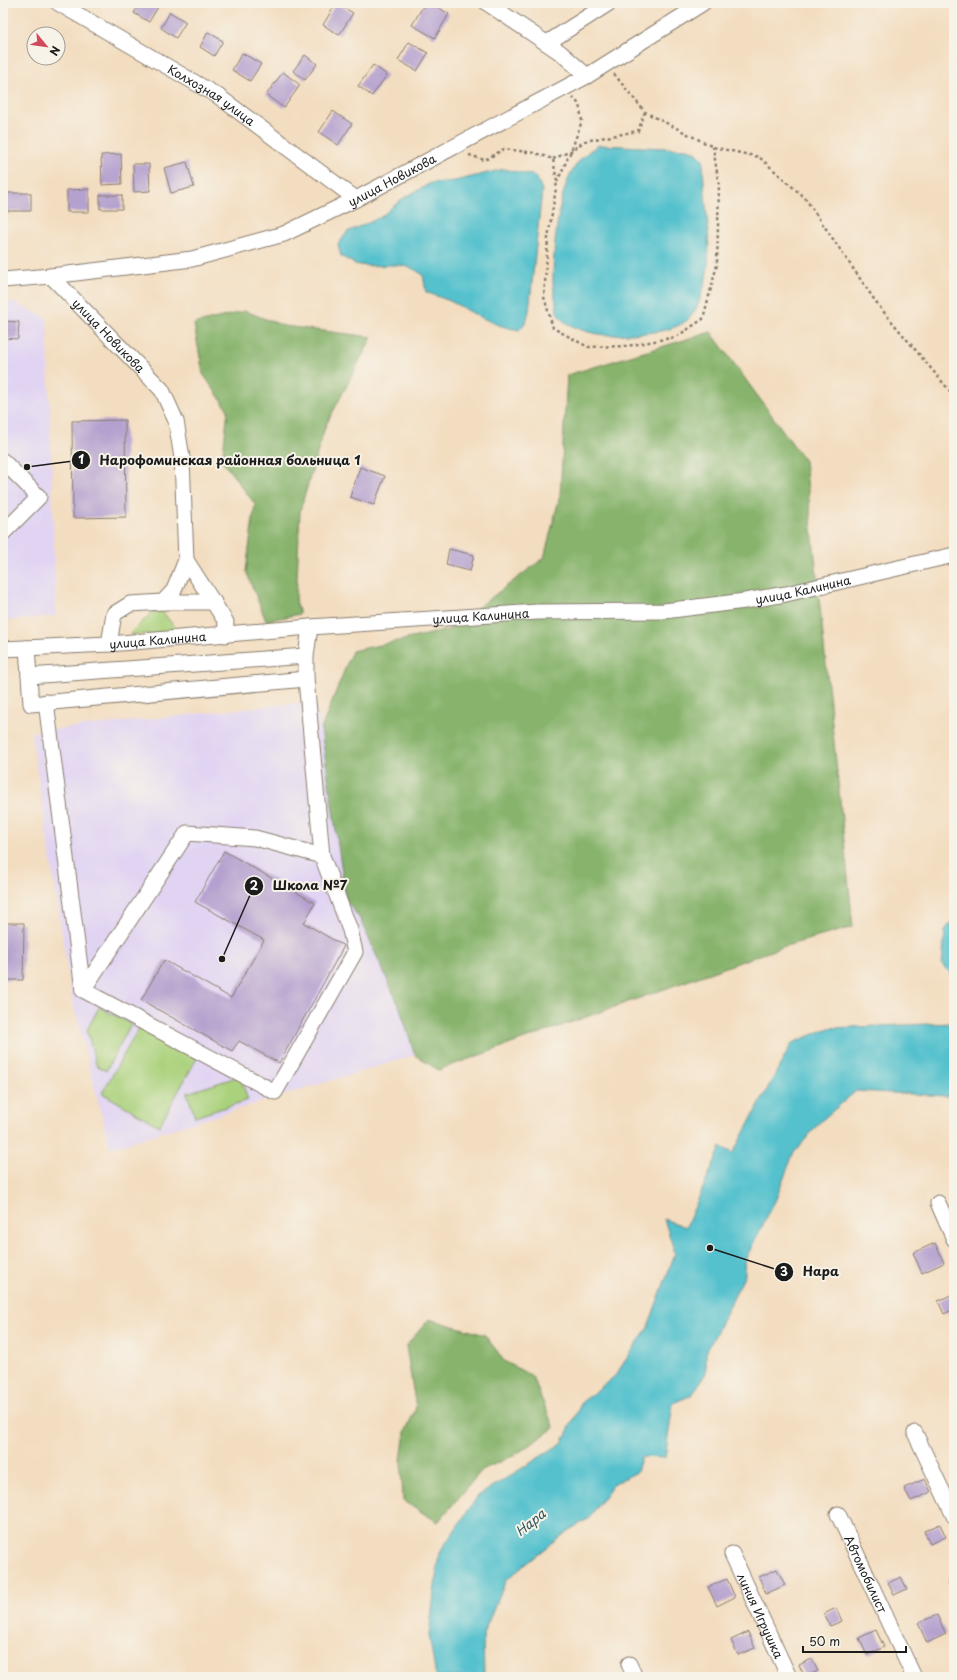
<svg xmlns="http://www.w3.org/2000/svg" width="957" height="1680" viewBox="0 0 957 1680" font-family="'Playpen Sans',sans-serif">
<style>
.built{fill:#e1d4f3}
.green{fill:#aad17c;stroke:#63764c}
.forest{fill:#87b36c;stroke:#526844}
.water{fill:#54c1cd;stroke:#386e74}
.building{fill:#b5a1cf}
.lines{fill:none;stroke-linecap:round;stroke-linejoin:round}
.minor-casing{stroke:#887c6e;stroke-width:17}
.path{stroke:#887c6e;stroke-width:2.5;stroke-dasharray:3 3;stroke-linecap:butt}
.minor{stroke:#fff;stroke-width:15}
.labels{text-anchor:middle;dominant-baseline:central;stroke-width:4;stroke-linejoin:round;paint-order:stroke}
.street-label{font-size:12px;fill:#1c1c1c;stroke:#f7f3e8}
.water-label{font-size:13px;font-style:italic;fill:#30565a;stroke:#f7f3e8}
.leader{fill:none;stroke:#1c1c1c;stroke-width:1.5}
.callout-dot{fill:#1c1c1c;stroke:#f7f3e8;stroke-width:1.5}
.mark-label{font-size:12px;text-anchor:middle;font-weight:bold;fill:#fff}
.callout-label{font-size:13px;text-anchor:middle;font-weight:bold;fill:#1c1c1c;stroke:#f7f3e8;stroke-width:4;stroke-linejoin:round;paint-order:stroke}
</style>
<rect width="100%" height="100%" fill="#f7f3e8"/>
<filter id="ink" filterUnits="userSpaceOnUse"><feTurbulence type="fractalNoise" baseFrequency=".025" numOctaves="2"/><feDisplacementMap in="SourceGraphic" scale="8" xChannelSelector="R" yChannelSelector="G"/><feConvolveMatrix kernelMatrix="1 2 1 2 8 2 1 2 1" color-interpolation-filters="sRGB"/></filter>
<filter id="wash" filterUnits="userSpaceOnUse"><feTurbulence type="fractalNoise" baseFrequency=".012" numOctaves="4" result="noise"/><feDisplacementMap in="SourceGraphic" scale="16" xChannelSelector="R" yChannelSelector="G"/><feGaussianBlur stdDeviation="0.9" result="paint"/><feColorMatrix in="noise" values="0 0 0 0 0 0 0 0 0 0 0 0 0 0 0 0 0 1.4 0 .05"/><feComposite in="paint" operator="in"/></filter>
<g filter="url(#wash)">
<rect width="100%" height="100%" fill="#f3ddc0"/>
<!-- built -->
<path class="built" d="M15 302 47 318 56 616 3 621V303Z
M315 701 321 729 346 900 360 919 400 1008 415 1055 110 1148 72 999 31 732Z"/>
<!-- green -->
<path class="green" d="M162 611 176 629V632L131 635 130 634 152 612Z
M99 1007 131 1024 106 1071 96 1065 87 1030Z
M140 1026 197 1058 159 1126 102 1093Z
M240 1076 248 1100 195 1117 187 1093Z"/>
<!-- forest -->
<path class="forest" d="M245 311 284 326 372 337 325 427 300 511 296 602 300 614 266 621 246 571 255 504 222 461 228 410 203 374 194 324Z
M711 332 805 461 853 927 782 947 438 1070 415 1055 400 1008 360 919 346 900 321 729 352 651 448 630 544 558 560 495 567 375Z
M429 1319 485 1335 504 1361 532 1376 554 1428 515 1455 482 1470 438 1522 403 1501 401 1460 405 1432 416 1408 406 1346Z"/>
<!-- water -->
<path class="water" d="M599 145 688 149 697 153 703 159C703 204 717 252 701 296 698 305 694 315 686 321 667 335 634 333 612 335 599 336 564 328 558 314 556 311 557 306 556 302 555 296 553 288 553 282 553 255 557 204 568 180 574 165 584 153 599 145Z
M504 169 536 176 542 190 529 311 526 322 519 330C492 326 474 313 450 301 442 298 434 295 426 292L423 275C400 257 381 270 355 264 351 262 346 259 341 256L338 245 347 232 381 217 402 199 431 183 455 181Z
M954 919V977L942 965 945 930Z
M954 1023V1098L947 1096 856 1091 821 1121 793 1154 776 1199 744 1262 745 1275 706 1353V1373L692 1395 673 1403 665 1458 641 1457 637 1472 613 1484 588 1519 569 1530 506 1580 483 1634 484 1677H436L429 1635 439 1553 478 1496 562 1443 582 1402 615 1376 648 1327 675 1253 664 1219 686 1227 721 1147 733 1153 792 1043 829 1028Z"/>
<g id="blocks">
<!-- building -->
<path class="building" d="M140 3H152L158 7 149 22 134 13Z
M336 3 353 13 339 35 323 25Z
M425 3H431L449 14 435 38 412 25Z
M170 12 186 22 176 38 161 28Z
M208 32 223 41 214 56 200 47Z
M409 42 428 53 417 71 398 60Z
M242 53 261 64 250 81 232 70Z
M305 55 317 64 305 80 293 71Z
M373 65 387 75 372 96 358 86Z
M283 72 300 85 284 108 266 95Z
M333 111 352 124 338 145 319 132Z
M121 154 122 184 102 185 101 155Z
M187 162 194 187 171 193 164 168Z
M133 164H149L150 191 134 192Z
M89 189V212H67V190Z
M3 193H31V211H3Z
M100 195H122V209H100Z
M5 321 19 322 18 339 4 338Z
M125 420 126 517 73 518 72 421Z
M360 467 385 476 374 505 350 497Z
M449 549 474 555 470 571 446 565Z
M224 851 315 903 304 923 344 946 279 1063 239 1041 232 1051 141 1000 164 960 231 998 264 940 195 902Z
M3 923H24L23 980H3Z
M935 1243 944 1263 922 1273 913 1253Z
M953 1294 954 1309 944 1314 938 1301Z
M925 1479 931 1492 911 1501 904 1488Z
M940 1524 946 1537 930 1544 924 1531Z
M777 1569 785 1585 766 1594 759 1577Z
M901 1577 907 1589 894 1595 888 1583Z
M727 1579 735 1597 717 1606 708 1587Z
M954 1579V1590L952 1591 948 1582Z
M836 1608 842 1621 830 1626 824 1614Z
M937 1615 946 1634 927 1643 918 1623Z
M876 1630 884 1647 867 1655 859 1638Z
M748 1632 755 1648 738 1655 731 1640Z
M812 1659 818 1671 805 1677 799 1665Z"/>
</g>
</g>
<g filter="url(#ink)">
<use href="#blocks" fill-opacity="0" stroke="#887c6e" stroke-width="1"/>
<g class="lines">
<defs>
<g id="minor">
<path id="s1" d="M58 3 218 96 356 199"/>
<path d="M487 3 561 53 587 76"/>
<path d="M547 43 609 3"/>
<path id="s2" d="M51 276 192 259 284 234 356 199 587 76 703 3"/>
<path id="s3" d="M3 280 51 276 162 390 176 421 182 458 186 560 174 590 163 602 130 604 114 614 109 644"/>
<path d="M3 461 39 497 3 533"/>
<path d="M186 560 226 622 225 635"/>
<path d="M163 602H214"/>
<path d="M27 648 31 704 306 679"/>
<path id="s4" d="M3 649 109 644 310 627 538 612 664 611 745 601 786 594 954 555"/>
<path d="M29 676 306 656"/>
<path d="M46 702 83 990 275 1092 355 952 350 930 322 856 306 679V656L310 627"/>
<path d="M83 990 187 833 255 838 322 856"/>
<path d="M938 1203 954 1239"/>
<path d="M915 1433 954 1516"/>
<path id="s5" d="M838 1514 914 1677"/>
<path id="s6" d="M732 1554 789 1677"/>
<path d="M629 1664 635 1677"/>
</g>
</defs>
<!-- minor casing -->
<use href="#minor" class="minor-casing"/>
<!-- path -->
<path class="path" d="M614 74 645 112 713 147 759 157 805 198 878 305 954 396
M469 155 485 160 504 149 535 153 553 159 557 182 548 238 544 297 553 328 588 347 627 346 676 337 703 319 717 265 719 185 713 147
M553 159 571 151 585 141 638 131 645 112
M557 182 571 151 582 121 579 104 573 98"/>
<!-- minor -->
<use href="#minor" class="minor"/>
</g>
</g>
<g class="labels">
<!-- street labels -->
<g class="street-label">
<text stroke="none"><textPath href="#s1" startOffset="179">Колхозная улица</textPath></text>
<text stroke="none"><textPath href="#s2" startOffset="358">улица Новикова</textPath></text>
<text stroke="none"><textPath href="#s3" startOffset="131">улица Новикова</textPath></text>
<text stroke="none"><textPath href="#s4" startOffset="803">улица Калинина</textPath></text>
<text stroke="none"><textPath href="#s4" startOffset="479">улица Калинина</textPath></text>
<text stroke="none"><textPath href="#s4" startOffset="155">улица Калинина</textPath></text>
<text stroke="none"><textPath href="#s5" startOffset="66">Автомобилист</textPath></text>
<text stroke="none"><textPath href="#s6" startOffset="68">линия Игрушка</textPath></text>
</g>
<!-- water labels -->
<g class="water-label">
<text transform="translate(530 1522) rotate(-39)">Нара</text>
</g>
</g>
<!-- callouts -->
<path class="leader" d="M27 467L81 460M222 959L254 886M710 1248L784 1272"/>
<g class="callout-dot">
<circle cx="27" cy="467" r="4"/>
<circle cx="222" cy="959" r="4"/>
<circle cx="710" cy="1248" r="4"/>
<circle cx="81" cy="460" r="10"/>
<circle cx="254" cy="886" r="10"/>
<circle cx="784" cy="1272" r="10"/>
</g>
<g class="mark-label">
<text x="81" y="464">1</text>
<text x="254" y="890">2</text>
<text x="784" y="1276">3</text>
</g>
<g class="callout-label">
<text x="230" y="465">Нарофоминская районная больница 1</text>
<text x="310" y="890">Школа №7</text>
<text x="821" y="1276">Нара</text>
</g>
<!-- margin -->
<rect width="957" height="1680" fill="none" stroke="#f7f3e8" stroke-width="16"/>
<!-- north arrow -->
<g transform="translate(46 46) rotate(119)"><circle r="19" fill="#f7f3e8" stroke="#9f9d96"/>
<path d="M0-3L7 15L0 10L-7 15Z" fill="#d1495b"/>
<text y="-6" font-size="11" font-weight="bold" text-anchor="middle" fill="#1c1c1c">N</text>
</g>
<!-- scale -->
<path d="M803 1646v6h103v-6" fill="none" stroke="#1c1c1c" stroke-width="2"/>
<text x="809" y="1646" font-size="12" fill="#1c1c1c" stroke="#f7f3e8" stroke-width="3" paint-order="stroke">50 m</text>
</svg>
